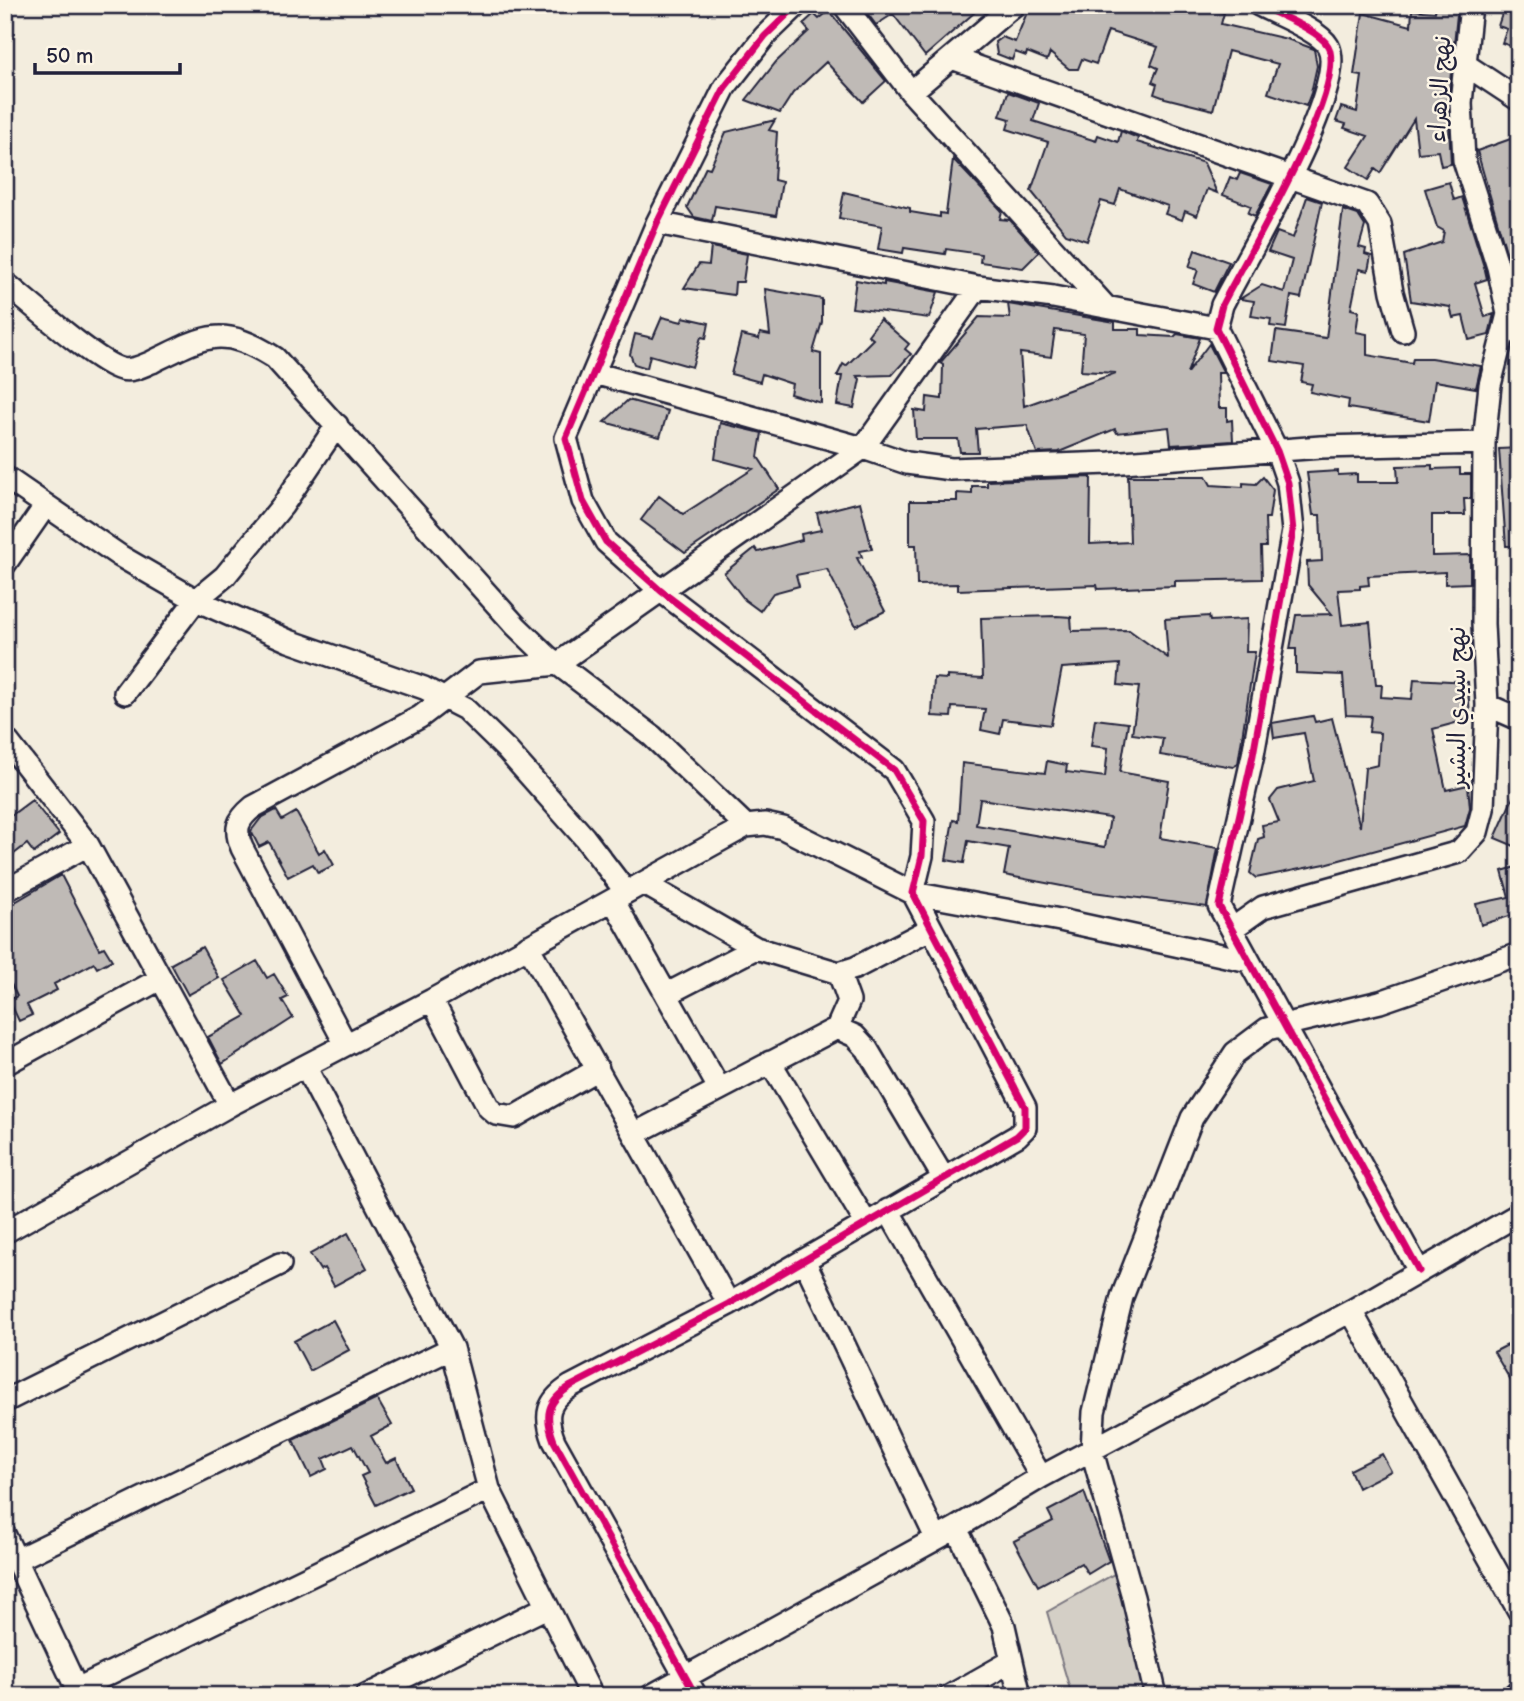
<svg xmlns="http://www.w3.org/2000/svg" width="1524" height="1701" viewBox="0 0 1524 1701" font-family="'Balsamiq Sans','Playpen Sans Arabic',sans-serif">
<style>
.green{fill:#d4cfc6;stroke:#7b7880;stroke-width:2}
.building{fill:#bfbab6;stroke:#22223b;stroke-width:2;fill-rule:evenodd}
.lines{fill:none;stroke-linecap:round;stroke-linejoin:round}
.minor-casing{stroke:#22223b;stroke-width:26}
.major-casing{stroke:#22223b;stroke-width:32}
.minor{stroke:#fcf5e5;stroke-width:21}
.major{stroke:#fcf5e5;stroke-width:26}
.cycleway-casing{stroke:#fcf5e5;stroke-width:11}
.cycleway{stroke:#d6006c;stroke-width:7}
.labels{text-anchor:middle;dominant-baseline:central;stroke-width:5;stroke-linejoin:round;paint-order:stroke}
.street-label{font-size:24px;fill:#22223b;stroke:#fcf5e5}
</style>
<rect width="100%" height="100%" fill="#f3edde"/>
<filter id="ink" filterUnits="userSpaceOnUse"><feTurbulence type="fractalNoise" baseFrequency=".0143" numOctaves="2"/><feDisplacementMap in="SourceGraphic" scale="14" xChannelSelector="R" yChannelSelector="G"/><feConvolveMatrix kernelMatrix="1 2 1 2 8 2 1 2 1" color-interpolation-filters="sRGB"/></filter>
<g filter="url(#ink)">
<!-- green -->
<path class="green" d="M1116 1573 1126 1595 1147 1696H1072L1047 1612Z"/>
<!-- building -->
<path class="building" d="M868 5H983L925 56 893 14 876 25 864 9Z
M1030 5H1192L1224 13 1221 24 1287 39 1314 49 1317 66 1311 93 1306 106 1268 93 1278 64 1228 51 1213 110 1165 98 1154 94 1157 84 1152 82 1158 68 1151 65 1158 47 1108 31 1096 64 1082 59 1078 69H1069L1050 53 1047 60 1027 52 1026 56 1015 52 1012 60 997 54 995 42 1002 37 1015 42Z
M1436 5H1458L1448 102 1451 164 1441 166 1438 151 1418 153 1414 119 1380 173 1375 169 1368 180 1348 167 1368 136 1344 128 1346 124 1336 121 1341 107 1357 112 1362 76 1354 75 1363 13 1411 26 1412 10 1435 12Z
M1505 5H1519V49L1502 43 1507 29 1498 26Z
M829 11 886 81 863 102 826 62 793 93 780 113 746 100 776 62 809 31 803 24 814 14 819 19Z
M1008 92 1039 103 1033 121 1096 141 1098 135 1118 142 1121 131 1138 138 1137 142 1204 163 1217 193 1207 189 1197 216 1185 211 1182 220 1165 214 1168 206 1120 189 1115 205 1101 201 1087 241 1066 234 1031 191 1048 142 1007 129 1010 119 1000 116Z
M775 120 769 130 777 132 774 180 782 182 776 216 715 206 712 221 694 217 687 207 706 167 710 168 726 132Z
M1519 136V270L1512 272 1477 151Z
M953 159 1002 211 1000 219 1010 220 1039 252 1023 268 980 262 981 254 946 249 945 254 904 248 903 253 878 249 882 226 839 218 844 192 910 208V212L940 217V213L946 214Z
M1240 173 1272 184 1255 216 1248 213 1251 206 1223 195 1230 177 1237 180Z
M1449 182 1454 200 1462 197 1485 270 1487 279 1475 283 1485 317 1494 314 1489 335 1469 340 1463 316 1453 318 1450 307 1411 301 1404 255 1442 242 1444 231 1437 227 1425 189Z
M1307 197 1322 202 1301 298 1291 296 1286 328 1270 326 1271 319 1251 316 1254 301 1240 299 1262 285 1284 292 1292 260 1268 252 1277 232 1293 238Z
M1343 210 1358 215 1365 226 1359 247 1366 249 1365 254 1371 256 1368 271 1359 269 1351 309 1359 311 1356 332 1367 334V355L1412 363 1413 358H1431L1481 366 1476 388 1435 381 1429 421 1348 408 1349 400 1310 392 1312 384 1301 382 1304 366 1272 361 1276 331 1326 338Z
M711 247 747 254 743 282H735L734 295 684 288 699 264 709 265Z
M1195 250 1229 262 1214 292 1193 284 1198 270 1189 267Z
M856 280 884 285V282L938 292 929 318 852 308Z
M765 289 822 299V322L813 352 821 354V403L790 394 792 384 762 374 760 382 731 374 741 335 759 339 760 333 770 335Z
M1008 304 1115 322V329H1140V335L1174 337 1177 334 1200 338 1187 373 1209 344 1224 373H1218L1219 408H1227V421L1232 420 1233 441 1171 445 1169 427 1117 433 1115 429 1059 452 1037 453 1027 425 976 429 978 452H960L958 439H916L914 410 926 412 927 397 942 399 943 365 940 363 979 317 1010 318ZM1055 330 1084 334 1081 371 1116 373 1024 406 1020 353 1051 357Z
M662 317 682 322 683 317 709 323 706 338 701 337 692 367 650 355 647 368 634 364 630 354 635 334 653 338Z
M880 319 909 344 905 349 911 354 892 375 857 376 860 379 854 408 837 405 842 376H837L843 364 846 366 873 339 868 335Z
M628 400 668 411 660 437 604 422Z
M720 423 762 433 758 457 779 489 685 553 641 520 659 496 683 514 753 469 715 459Z
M1519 448V546H1506L1499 449Z
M1432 465V469L1460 468V474H1471V499H1464L1465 515H1432V556L1470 555V583L1445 584V572L1368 576 1369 585 1360 586V589L1338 590 1342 625 1370 622 1376 685H1382L1381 697 1412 699 1414 679 1468 682 1470 719 1433 729 1446 790 1468 785 1470 808 1465 826 1325 864 1256 878 1250 873 1258 839 1264 837 1262 825 1279 822 1270 800 1278 790 1314 781 1304 733 1274 738 1272 723 1313 716 1315 722 1332 718 1360 827 1365 768 1378 765 1380 733 1369 732 1371 716 1346 715 1343 675 1296 673V649H1290L1296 615 1332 614 1308 585 1307 562 1322 561 1320 515H1313L1307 473 1338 471V475L1357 474V482H1398L1397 466Z
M1128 476H1206L1211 485 1243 487V483L1256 484 1263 477 1273 490 1269 518H1265L1266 547H1261L1262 579 1175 581V586L1098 589 1097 585 958 590V584L917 585 916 545H910V501H957V493L972 494V486H987V481L1091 477 1090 544 1130 542Z
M860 502 872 549 860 551 862 557 857 558 885 611 856 626 827 569 796 575 799 586 773 593 760 611 745 600 724 573 755 548 758 552 802 540 801 534 821 530 817 513Z
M1057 616 1071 617 1072 631 1129 630 1168 658 1165 619 1209 616 1210 621 1247 619 1246 652H1255L1238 764 1233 767 1160 755 1163 738 1132 734 1139 687 1118 685 1120 664 1062 668 1051 725 1003 719 1000 734 981 730 985 709 952 707 951 717 932 716 934 678 947 679V676L983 678 981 618Z
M1095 719 1128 723 1120 772 1169 781 1160 838 1218 848 1207 907 1093 892 1004 875 1009 848 968 841 964 863 946 860 953 820 958 821 962 763 1045 773 1047 761 1067 765 1066 772 1105 777 1108 748 1091 746ZM980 799 1110 818 1105 847 976 825Z
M1519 784V848L1495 838Z
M32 800 59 834 34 853 27 844 5 861V820Z
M276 810 282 820 296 812 319 853 325 849 334 865 318 873 313 864 288 877 269 842 259 847 251 831 261 818Z
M1519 866V913L1481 925 1476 904 1509 897 1502 871Z
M61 875 99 949 104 947 112 960 97 968 94 963 54 984 57 990 27 1005 32 1015 19 1021 9 1000 17 996 5 972V908Z
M202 947 219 978 188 995 171 964Z
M257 961 267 978 274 974 288 997 282 1000 293 1018 222 1064 208 1037 246 1016 224 980Z
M348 1233 367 1268 334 1286 324 1268 320 1270 310 1254Z
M333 1320 349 1350 310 1371 294 1341Z
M1519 1339V1395L1494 1352Z
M377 1399 392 1425 371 1436 386 1463 396 1458 411 1488 376 1505 361 1476 368 1473 353 1445 323 1459 327 1469 311 1477 293 1440Z
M1382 1454 1391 1471 1358 1488 1350 1470Z
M1084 1492 1109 1561 1088 1574 1081 1563 1038 1586 1014 1541 1053 1521 1048 1511Z"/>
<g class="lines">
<defs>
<path id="minor" d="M844 5 911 92 1106 307
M1259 5C1276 14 1319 30 1328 46 1350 86 1244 261 1222 305L1216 328 1277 451 1288 483 1293 531 1253 755 1219 906 1419 1271
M1471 5 1461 103 1464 160 1498 267 1508 314 1519 334
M952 58 1367 204 1380 224 1392 292 1403 331
M1466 65 1519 100
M911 92 1014 5
M657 223 978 287 1053 297 1216 328
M5 283C29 302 97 363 121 369 132 372 142 366 152 362 204 336 222 324 275 358L516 626 547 656 652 736 746 826
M594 373 863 448 907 463 951 469 1110 463 1321 447 1484 443
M5 477 120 556 196 600 289 641 424 688 465 709 507 750 584 837 626 892
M5 564 46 505
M125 693 196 600 225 576 283 505 337 425
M1487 705 1519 719
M8 742 88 845 230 1105
M643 883 756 948 839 973 855 968 930 929
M5 891 88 845
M613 900 719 1088
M1232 929 1263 907 1459 852 1477 832 1483 809 1487 705 1483 624 1484 443 1490 385 1508 314
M528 946 729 1304
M667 994 756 948
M432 1000 489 1108 496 1114 514 1117 598 1069
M837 1028 855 1036 867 1049 943 1177
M345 1043 242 848C234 829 237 820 253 807L420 717 479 672 557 664 863 448 978 287
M770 1062 866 1223
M5 1064 160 979
M306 1068 452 1348 489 1489 592 1696
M634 1134 837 1028 849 1001 839 973
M888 1210 1041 1477
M5 1232 230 1105 432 1000 746 826 765 824 783 828 913 893 1060 920 1249 961
M804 1260 936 1538
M1351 1311 1519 1611
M5 1401 280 1264
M956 1528 1004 1626 1020 1696
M5 1536 80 1696
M16 1560 452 1348
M77 1689 489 1489
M366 1696 547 1607
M651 1696 956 1528 1041 1477 1351 1311 1519 1214
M696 1696 554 1441C544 1415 547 1401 571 1386L729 1304 1017 1136 1025 1128V1107L913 893 922 856 924 821 894 770 661 591 606 542 583 501 566 438 657 223 725 87 765 36 797 5
M950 1696 1012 1661
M1156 1696 1133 1597 1092 1451 1094 1412 1122 1297 1192 1118 1235 1053 1267 1029 1380 1002 1519 954"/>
<path id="major" d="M1517 1696 1519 1694"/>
</defs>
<!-- minor casing -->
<use href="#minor" class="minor-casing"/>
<!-- major casing -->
<use href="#major" class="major-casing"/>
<!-- minor -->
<use href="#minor" class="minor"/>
<!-- major -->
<use href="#major" class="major"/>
<defs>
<path id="cycleway" d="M1259 5C1276 14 1319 30 1328 46 1350 86 1244 261 1222 305L1216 328 1277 451 1288 483 1293 531 1253 755 1219 906 1419 1271
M696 1696 554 1441C544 1415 547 1401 571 1386L729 1304 1017 1136 1025 1128V1107L913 893 922 856 924 821 894 770 661 591 606 542 583 501 566 438 657 223 725 87 765 36 797 5"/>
</defs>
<!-- cycleway casing -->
<use href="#cycleway" class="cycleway-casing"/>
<!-- cycleway -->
<use href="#cycleway" class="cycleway"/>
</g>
</g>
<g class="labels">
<!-- street labels -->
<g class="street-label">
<text transform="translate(1440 89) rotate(-87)">نهج الزهراء</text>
<text transform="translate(1457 707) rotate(-90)">نهج سيدي البشير</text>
</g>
</g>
<!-- margin -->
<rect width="1524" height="1701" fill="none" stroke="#fcf5e5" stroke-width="28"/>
<rect x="14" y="14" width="1496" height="1673" fill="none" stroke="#22223b" stroke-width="2.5" filter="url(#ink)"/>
<!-- scale -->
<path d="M35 63v10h145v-10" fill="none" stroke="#22223b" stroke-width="3.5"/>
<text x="46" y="63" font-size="21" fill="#22223b" stroke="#fcf5e5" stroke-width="5" paint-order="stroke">50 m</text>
</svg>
